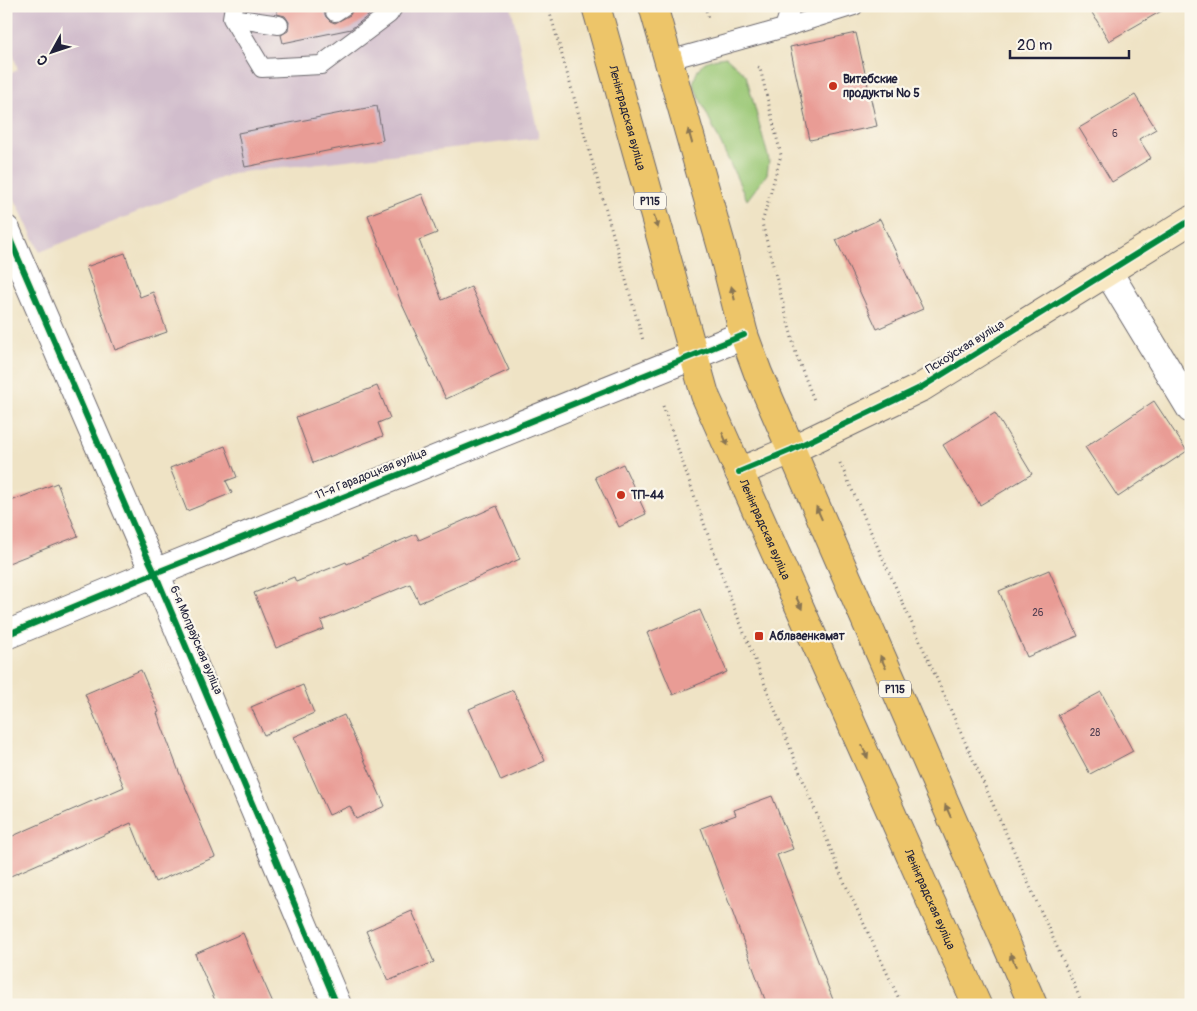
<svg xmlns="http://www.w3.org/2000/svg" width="1197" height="1011" viewBox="0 0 1197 1011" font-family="Pangolin,sans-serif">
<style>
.industrial{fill:#d1bdcc}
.green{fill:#9ac775;stroke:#5e7458}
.building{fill:#e99c95}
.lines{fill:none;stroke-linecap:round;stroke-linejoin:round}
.lane-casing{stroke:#6a666b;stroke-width:20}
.street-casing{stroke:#6a666b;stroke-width:30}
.secondary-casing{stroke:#6a666b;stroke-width:30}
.primary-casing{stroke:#6a666b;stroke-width:30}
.path{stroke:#6a666b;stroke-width:3;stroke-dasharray:1 4;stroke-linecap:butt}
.lane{stroke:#fff;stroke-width:18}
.street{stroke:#fff;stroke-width:28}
.secondary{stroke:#f8e8c3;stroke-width:28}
.primary{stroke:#edc569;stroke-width:28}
.cycleway-casing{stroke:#fbf7ec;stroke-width:9}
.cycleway{stroke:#00873e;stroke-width:6}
.oneway{fill:#887452}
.poi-dot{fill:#c8321e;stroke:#fbf7ec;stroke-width:2}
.labels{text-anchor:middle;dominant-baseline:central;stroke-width:4.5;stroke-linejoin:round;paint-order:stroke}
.number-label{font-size:10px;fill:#544052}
.shield{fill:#fbf7ec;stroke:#636270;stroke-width:1}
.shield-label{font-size:11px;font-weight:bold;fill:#22223b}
.poi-label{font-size:12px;font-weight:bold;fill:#22223b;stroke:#fbf7ec;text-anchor:start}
.street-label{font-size:12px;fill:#22223b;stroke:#fbf7ec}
</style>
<rect width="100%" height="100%" fill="#fbf7ec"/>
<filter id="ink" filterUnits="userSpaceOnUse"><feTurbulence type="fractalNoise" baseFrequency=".02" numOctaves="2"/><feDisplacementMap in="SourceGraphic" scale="10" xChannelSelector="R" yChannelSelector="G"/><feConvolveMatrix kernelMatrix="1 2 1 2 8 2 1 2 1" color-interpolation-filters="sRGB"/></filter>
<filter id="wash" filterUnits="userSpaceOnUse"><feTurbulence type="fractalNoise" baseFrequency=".0096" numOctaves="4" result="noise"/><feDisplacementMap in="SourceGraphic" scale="20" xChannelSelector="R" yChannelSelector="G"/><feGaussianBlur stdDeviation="1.12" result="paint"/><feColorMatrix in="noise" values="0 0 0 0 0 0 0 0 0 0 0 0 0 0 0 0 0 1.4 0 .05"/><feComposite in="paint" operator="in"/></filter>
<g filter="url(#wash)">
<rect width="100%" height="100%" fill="#efe3c5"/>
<!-- industrial -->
<path class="industrial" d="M6 6H511L539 138 233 173 40 252 6 181V75L18 70 6 33Z"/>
<!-- green -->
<path class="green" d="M726 57 746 75 769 160 767 174 747 200 693 84C699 62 704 60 726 57Z"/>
<g id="blocks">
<!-- building -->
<path class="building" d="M276 6H326L324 12 326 17 330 21 335 23 350 15 354 6H381L351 29 283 43 281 35 288 31 289 22 285 16 277 14Z
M1088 6H1170L1109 41Z
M856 33 877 126 810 140 790 47Z
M1135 95 1156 129 1139 139 1151 158 1112 182 1079 128Z
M377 106 383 140 245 167 238 133Z
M422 194 437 233 419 240 442 300 471 287 509 370 446 399 401 302 368 215Z
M880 219 923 309 877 329 836 240Z
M125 253 140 297 153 292 167 332 115 350 86 267Z
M377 386 390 418 378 423 383 436 313 463 296 417Z
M1154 401 1187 451 1118 497 1085 447Z
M995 413 1032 474 980 505 943 445Z
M225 446 237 477 226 481 232 493 187 511 170 468Z
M623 464 646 514 619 527 595 477Z
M57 483 78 536 6 564V503Z
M497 506 520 559 419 603 410 584 321 621 324 629 276 648 254 593 294 577 296 582 346 562 347 564 416 534 419 540Z
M1049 570 1078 636 1027 657 999 591Z
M700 610 727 672 673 695 647 633Z
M141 670 159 712 157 713 179 772 215 857 155 882 131 823 6 878V839L124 787 85 694Z
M303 685 314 713 264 735 251 707Z
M513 690 545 761 501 781 469 709Z
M1101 692 1133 751 1090 774 1058 715Z
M344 715 385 806 356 819 350 806 329 815 294 737Z
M772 796 793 849 777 855 835 1005H767L701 828 736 815 734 810Z
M412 911 434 962 388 981 366 931Z
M243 933 262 978 274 1005H217L195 954Z"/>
</g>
</g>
<g filter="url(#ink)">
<use href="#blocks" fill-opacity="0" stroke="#6a666b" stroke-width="1"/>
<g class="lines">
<defs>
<path id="lane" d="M234 6 232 18 262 68 321 65 389 14 394 6
M335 12 344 6
M232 18 279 25
M784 28 791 6
M669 60 784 28 854 6"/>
<path id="street" d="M6 230 146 554 155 573 337 1005
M1108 272 1191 409
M6 635 155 573 744 335"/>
<path id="secondary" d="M739 472 791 450 922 387 1191 220"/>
<g id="primary">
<path id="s1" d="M596 6 705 395 977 1005"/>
<path d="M653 6 722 248 744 335 758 373 1033 1005"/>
</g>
</defs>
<!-- lane casing -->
<use href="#lane" class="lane-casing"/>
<!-- street casing -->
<use href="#street" class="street-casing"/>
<!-- secondary casing -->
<use href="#secondary" class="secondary-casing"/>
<!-- primary casing -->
<use href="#primary" class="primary-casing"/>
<!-- path -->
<path class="path" d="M548 6 643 340
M705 6 708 18
M758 67 760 68 781 155 762 223 797 357 814 400
M663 406 729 595 841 875 902 1005
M840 463 1083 1005"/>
<!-- lane -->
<use href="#lane" class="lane"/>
<!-- street -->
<use href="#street" class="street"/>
<!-- secondary -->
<use href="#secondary" class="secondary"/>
<!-- primary -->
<use href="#primary" class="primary"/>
<defs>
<path id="cycleway" d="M6 230 146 554 155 573 337 1005
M739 472 791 450 922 387 1191 220
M6 635 155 573 744 335"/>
</defs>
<!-- cycleway casing -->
<use href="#cycleway" class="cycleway-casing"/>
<!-- cycleway -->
<use href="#cycleway" class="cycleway"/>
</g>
<!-- one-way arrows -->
<defs><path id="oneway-solid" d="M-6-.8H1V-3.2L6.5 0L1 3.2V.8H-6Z" transform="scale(1.25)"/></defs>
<g class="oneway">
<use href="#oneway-solid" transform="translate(690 136) rotate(-106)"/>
<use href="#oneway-solid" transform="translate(656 222) rotate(74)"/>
<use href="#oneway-solid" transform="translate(733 293) rotate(-104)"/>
<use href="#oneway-solid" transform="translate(725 439) rotate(66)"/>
<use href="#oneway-solid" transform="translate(819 513) rotate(-114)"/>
<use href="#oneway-solid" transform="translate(799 603) rotate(65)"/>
<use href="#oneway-solid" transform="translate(883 662) rotate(-114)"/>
<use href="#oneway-solid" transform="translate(865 752) rotate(66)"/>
<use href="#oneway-solid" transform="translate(948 811) rotate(-114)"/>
<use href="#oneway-solid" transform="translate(1013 960) rotate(-114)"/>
</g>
</g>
<!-- markers -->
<g class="poi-dot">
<circle cx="833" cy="86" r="5"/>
<circle cx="621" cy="495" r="5"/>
<rect x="754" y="631" width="10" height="10" rx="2.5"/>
</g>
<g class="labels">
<!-- number labels -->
<g class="number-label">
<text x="1115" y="134">6</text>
<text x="1038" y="613">26</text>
<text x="1095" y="733">28</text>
</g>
<!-- shield labels -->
<g class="shield">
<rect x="634" y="192.5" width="32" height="17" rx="4"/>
<rect x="879" y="680.5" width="32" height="17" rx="4"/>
</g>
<g class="shield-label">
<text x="650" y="201">Р115</text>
<text x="895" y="689">Р115</text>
</g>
<!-- poi labels -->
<g class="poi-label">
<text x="843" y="79">Витебские<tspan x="843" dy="14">продукты № 5</tspan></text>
<text x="631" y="495">ТП-44</text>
<text x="769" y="636">Аблваенкамат</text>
</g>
<!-- street labels -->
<g class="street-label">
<text stroke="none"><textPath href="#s1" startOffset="116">Ленінградская вуліца</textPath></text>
<text transform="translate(965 347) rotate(-32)">Пскоўская вуліца</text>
<text transform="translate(371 474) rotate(-22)">11-я Гарадоцкая вуліца</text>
<text stroke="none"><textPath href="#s1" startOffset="551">Ленінградская вуліца</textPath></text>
<text transform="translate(196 640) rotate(67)">6-я Мопраўская вуліца</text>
<text stroke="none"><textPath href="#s1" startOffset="956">Ленінградская вуліца</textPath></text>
</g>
</g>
<!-- margin -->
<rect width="1197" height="1011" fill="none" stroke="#fbf7ec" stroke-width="25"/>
<!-- north arrow -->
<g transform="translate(52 52) rotate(230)" stroke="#fbf7ec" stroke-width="4" paint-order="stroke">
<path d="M0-4L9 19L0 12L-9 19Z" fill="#22223b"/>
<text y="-8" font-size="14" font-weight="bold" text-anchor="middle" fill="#22223b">С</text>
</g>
<!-- scale -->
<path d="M1010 50v8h119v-8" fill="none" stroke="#22223b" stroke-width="2.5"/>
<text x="1017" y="50" font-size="15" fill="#22223b" stroke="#fbf7ec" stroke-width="4" paint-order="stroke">20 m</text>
</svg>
